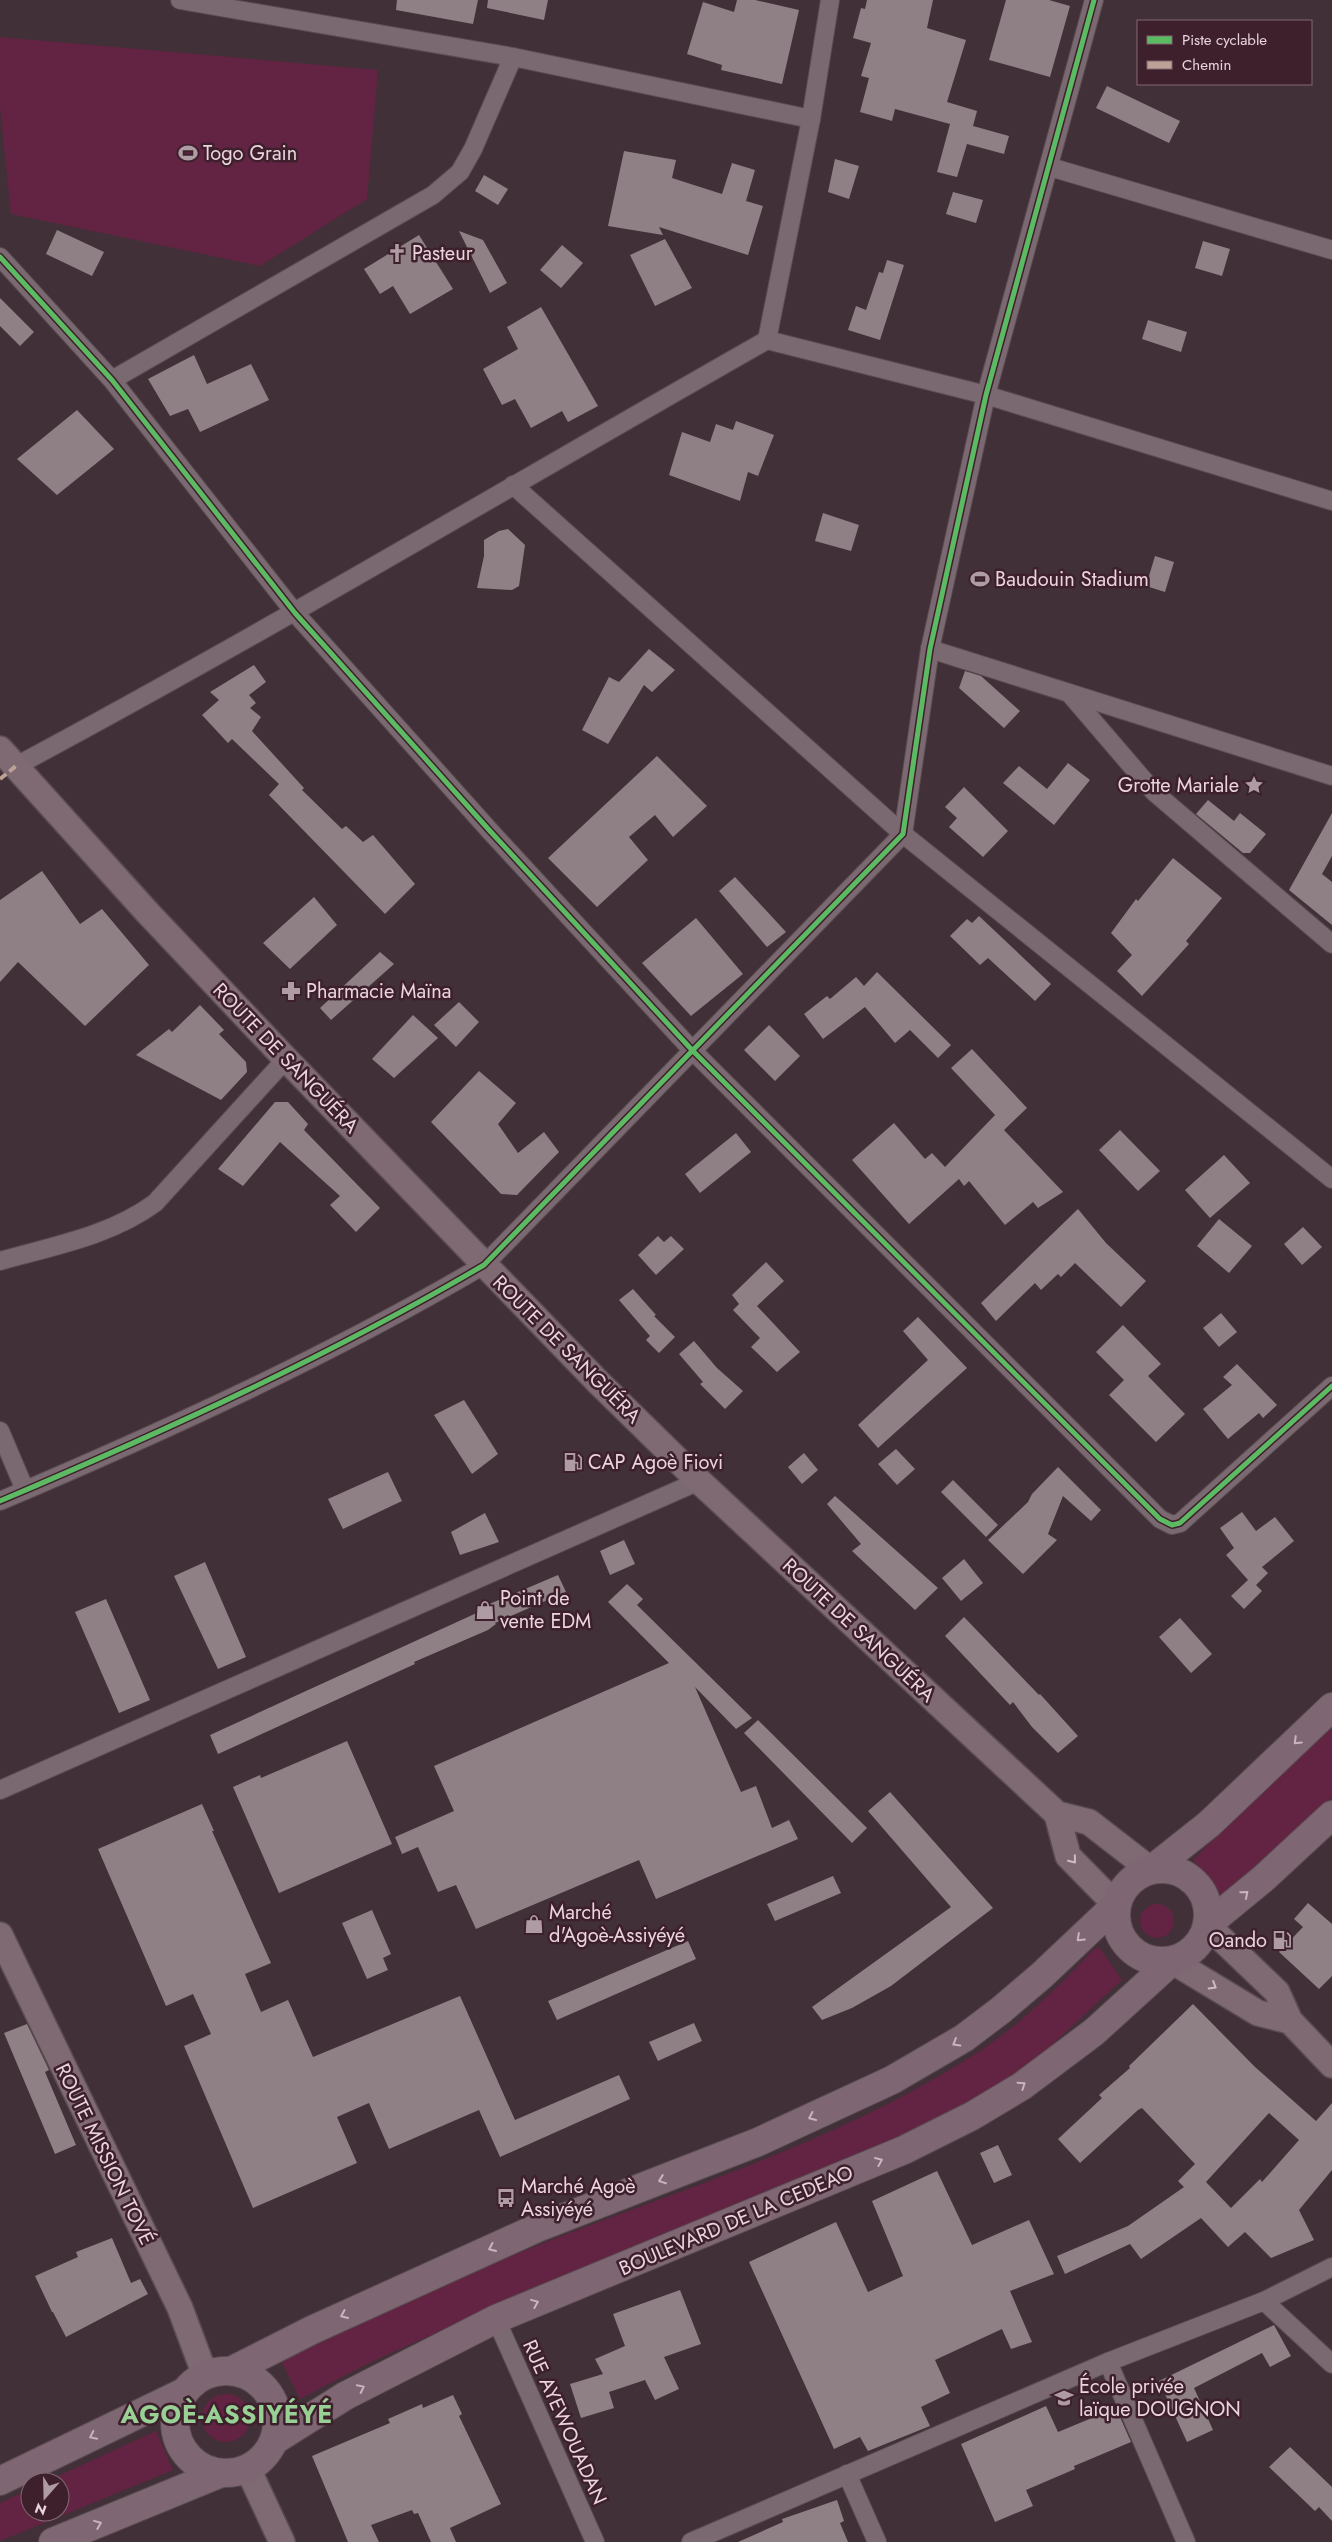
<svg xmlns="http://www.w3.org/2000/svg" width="1332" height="2542" font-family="Jost,sans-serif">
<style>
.green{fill:#622442}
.building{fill:#8f8086;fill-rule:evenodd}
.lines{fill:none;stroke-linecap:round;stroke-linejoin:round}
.street-casing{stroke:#5a4c52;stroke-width:20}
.secondary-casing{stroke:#5a4c52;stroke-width:28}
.primary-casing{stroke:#5a4c52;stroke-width:30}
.street{stroke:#7b6971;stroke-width:18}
.secondary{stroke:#7f6a73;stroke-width:25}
.primary{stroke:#7e6772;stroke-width:28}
.quiet{stroke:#bda197;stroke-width:4;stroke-dasharray:8 4;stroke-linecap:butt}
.cycleway-casing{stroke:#3d202c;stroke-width:8}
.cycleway{stroke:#5cba63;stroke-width:5}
.oneway{stroke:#cab4bd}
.oneway2{stroke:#cfbac2}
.labels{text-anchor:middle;stroke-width:5;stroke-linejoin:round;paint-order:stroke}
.poi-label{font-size:20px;fill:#ead5dd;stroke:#3d202c;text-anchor:start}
.street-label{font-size:20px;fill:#ead5dd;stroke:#3d202c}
.district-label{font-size:25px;font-weight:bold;letter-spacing:1px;fill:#98d095;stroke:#3d202c}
</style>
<rect width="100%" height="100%" fill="#413037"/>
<!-- green -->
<g class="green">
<path d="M0,37l378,33 -11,129 -107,67 -249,-52 -11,-107z"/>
<path d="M1332,1727v70l-107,102 -32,-39 20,-21z"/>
<circle cx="1157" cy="1921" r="17"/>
<path d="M1099,1947l23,33 -80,74 -60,42 -72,39 -258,109 -95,34 -188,85 -69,36 -20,-40c87,-39 173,-81 261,-115 146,-57 298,-103 431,-188 45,-28 85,-68 121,-106z"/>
<circle cx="226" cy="2418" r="24"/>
<path d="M156,2431l17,39 -173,71v-38l30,-14v23h30v-30h-15z"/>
</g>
<!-- building -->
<g class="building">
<path d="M397,0h81l-5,24 -77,-14z"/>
<path d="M488,0h60l-4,20 -57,-12z"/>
<path d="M737,0h18l44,10 -17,74 -61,-14 1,-5 -35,-11 16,-52 31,10z"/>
<path d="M867,0h66l-6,28 39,12 -19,62 30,9 -4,15 36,10 -5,18 -37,-10 -10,33 -20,-5 13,-48 -55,-15 -3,12 -32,-9 9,-34 -8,-2 10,-33 -18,-5 8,-30 4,1z"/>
<path d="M1006,0h43l21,6 -20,71 -61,-17z"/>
<path d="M1107,86l73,35 -11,22 -73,-35z"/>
<path d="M624,151l52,9 -4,18 50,16 10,-31 23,7 -9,31 17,5 -15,49 -89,-28 4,8 -55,-9z"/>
<path d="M835,159l24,7 -10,33 -21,-7z"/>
<path d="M484,175l24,14 -10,16 -23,-14z"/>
<path d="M953,192l30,8 -7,23 -30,-9z"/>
<path d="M57,230l47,22 -12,24 -46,-22z"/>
<path d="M459,231l24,9 24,43 -17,10z"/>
<path d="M419,235l34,54 -43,25 -17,-28 -13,8 -16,-25z"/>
<path d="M665,239l27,49 -37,18 -25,-51z"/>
<path d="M1203,241l27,8 -8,27 -27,-8z"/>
<path d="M562,245l21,18 -22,25 -21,-18z"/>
<path d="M887,260l17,5 -24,75 -32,-10 8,-24 10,4 13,-38 4,1z"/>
<path d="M0,298l34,34 -14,14 -20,-20z"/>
<path d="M541,307l57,99 -30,16 -6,-11 -31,17 -16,-29 -13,6 -19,-36 35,-20 -11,-22z"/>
<path d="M1148,320l39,12 -6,20 -39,-13z"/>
<path d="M194,355l13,29 44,-20 18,36 -69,32 -12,-23 -18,7 -22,-37z"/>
<path d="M77,410l37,39 -57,46 -40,-36z"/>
<path d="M736,421l38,14 -16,41 -10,-4 -8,29 -71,-26 13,-43 28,10 6,-18 17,6z"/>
<path d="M823,513l36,12 -8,26 -36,-10z"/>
<path d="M508,529l17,16 -6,41 -7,4 -35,-2 7,-32v-16l15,-9z"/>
<path d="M1155,556l19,6 -9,30 -19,-6z"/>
<path d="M649,649l26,21 -23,22 -8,-7 -36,59 -26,-14 27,-53 10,5z"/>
<path d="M254,665l12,17 -17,13 7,8 -6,5 11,9 -9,14 52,57 -2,2 40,39 4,-3 17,16 10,-7 42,49 -30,30 -116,-119 10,-11 -47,-45 -4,4 -26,-28 17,-15 -9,-8z"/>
<path d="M965,671l16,5 39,35 -16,17 -45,-40z"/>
<path d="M657,756l50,50 -34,31 -18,-22 -26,22 19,23 -51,47 -49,-49z"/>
<path d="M1068,763l22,17 -36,45 -51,-42 16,-17 28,23z"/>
<path d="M964,787l44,44 -25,26 -34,-30 8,-9 -12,-11z"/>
<path d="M1208,800l26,21 6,-8 26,21 -16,19h-7l-47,-39z"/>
<path d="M1332,813v43l-10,18 10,8v43l-43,-35z"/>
<path d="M1173,858l49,40 -36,43 3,3 -47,52 -25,-25 15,-16 -21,-22 25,-34 2,2z"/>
<path d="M42,871l38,53 22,-15 47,56 -64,61 -67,-64 -18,20v-82z"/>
<path d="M735,877l51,55 -19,15 -48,-56z"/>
<path d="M314,897l23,28 -47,44 -27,-26z"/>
<path d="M979,916l72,68 -16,17 -47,-43 -8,7 -30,-29 17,-17 5,4z"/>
<path d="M696,918l47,56 -52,42 -49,-53z"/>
<path d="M380,952l14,12 -63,56 -11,-12z"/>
<path d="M877,972l74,73 -13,13 -28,-28 -15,13 -30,-36 -42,32 -19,-25 23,-18 3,3 26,-22 8,9z"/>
<path d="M459,1002l20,20 -23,25 -22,-22z"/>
<path d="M200,1005l24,25 -5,4 27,28 1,10 -26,28 -85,-45 33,-26 3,3z"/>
<path d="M413,1015l25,23 -44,40 -22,-19z"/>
<path d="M769,1025l31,31 -25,25 -31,-31z"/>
<path d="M972,1049l55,59 -23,22 59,62 -25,16 -5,-6 -28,23 -36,-44 -5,5 -5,-7 -50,45 -57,-64 42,-37 31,36 7,-6 13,14 50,-52 -44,-47z"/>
<path d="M479,1071l37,32 -18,21 20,29 26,-21 15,20 -42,43 -16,-1 -70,-72z"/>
<path d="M275,1102h13l20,22 -4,6 76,78 -24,24 -26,-27 10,-9 -60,-54 -37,44 -25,-17z"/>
<path d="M1120,1130l40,41 -22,20 -39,-41z"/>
<path d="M736,1133l15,19 -51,41 -15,-19z"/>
<path d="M1224,1155l26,28 -40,35 -25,-28z"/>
<path d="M1078,1209l28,34 40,38 -25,26 -46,-44 -14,14 -3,-3 -17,16 -6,-7 -39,38 -15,-18z"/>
<path d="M1219,1219l33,27 -23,27 -32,-27z"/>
<path d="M1303,1227l19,20 -20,18 -18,-21z"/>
<path d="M658,1236l6,6 7,-6 13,13 -28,26 -18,-20z"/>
<path d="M766,1262l18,19 -27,25 43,46 -23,20 -26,-25 9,-9 -27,-28 6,-6 -7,-9z"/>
<path d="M633,1289l23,26 -2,1 21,21 -16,16 -13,-13 4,-4 -31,-36z"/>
<path d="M1221,1313l16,19 -18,15 -16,-19z"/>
<path d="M918,1317l49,51 -89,80 -20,-23 70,-65 -25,-29z"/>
<path d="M1123,1325l38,39 -13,12 37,38 -29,28 -47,-47 15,-15 -28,-28z"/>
<path d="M694,1341l23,27 26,23 -18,18 -25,-25 3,-2 -24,-28z"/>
<path d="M1237,1364l40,41 -14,13 -4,-5 -31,26 -25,-30 29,-24 -9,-8z"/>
<path d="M464,1400l34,54 -26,20 -38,-59z"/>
<path d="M896,1449l19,20 -18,16 -19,-21z"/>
<path d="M804,1453l14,17 -16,14 -14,-17z"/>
<path d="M1058,1467l43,43 -10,11 -28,-25 -15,38 9,6 -34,34 -35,-34 40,-38 4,-8z"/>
<path d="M388,1472l14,29 -59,28 -15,-30z"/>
<path d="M953,1480l45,45 -12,12 -45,-45z"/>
<path d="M835,1496l103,92 -23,22 -63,-59 9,-7 -34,-40z"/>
<path d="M1242,1512l14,19 19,-14 19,24 -32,26 6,6 -12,12 6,6 -18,18 -13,-13 17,-16 -22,-25 8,-7 -14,-20z"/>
<path d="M485,1513l14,29 -39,13 -9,-23z"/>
<path d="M624,1540l11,24 -25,11 -10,-24z"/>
<path d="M964,1559l19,24 -22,18 -19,-23z"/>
<path d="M205,1562l41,95 -28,12 -44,-93z"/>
<path d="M558,1575l8,17 -71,31 1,1 -8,6 -74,32 1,2 -197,90 -8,-19 271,-124 -1,-3z"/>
<path d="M627,1584l16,15 -6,6 115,113 -16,11 -41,-42 46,105 15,-6 16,42 17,-8 9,19 -142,60 -17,-39 -163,69 -20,-44 -18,7 -20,-45 -16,7 -7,-17 59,-26 -20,-45 235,-103 -61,-61z"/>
<path d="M106,1599l44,101 -31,13 -44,-101z"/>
<path d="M964,1617l75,78 1,-1 38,42 -20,17 -26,-26 -19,-25 -3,3 -65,-69z"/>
<path d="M1180,1618l32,36 -21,19 -32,-36z"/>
<path d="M758,1720l109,108 -15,15 -108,-110z"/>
<path d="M347,1741l45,103 -113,49 -46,-106 27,-12 1,3z"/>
<path d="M890,1792l103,116 -102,78 -39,22 -30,12 -10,-13 139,-100 -83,-96z"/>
<path d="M202,1804l12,27h-2l59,132 -26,11 16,38 27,-12 25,57 147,-61 55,124 104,-45 11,24 -130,58 -21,-47 -90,39 -20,-46 -32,14 20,46 -104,45 -69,-162 27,-12 -18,-40 -27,12 -68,-157z"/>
<path d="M833,1876l8,17 -66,28 -8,-17z"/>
<path d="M1308,1903l24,21v52l-13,13 -40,-37 24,-25 -9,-8z"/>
<path d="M372,1910l19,44 -8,4 5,12 -21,9 -25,-56z"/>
<path d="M688,1941l8,18 -139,61 -9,-19z"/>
<path d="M1193,2004l62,63 61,54 16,-18v67l-33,40 15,30 -43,18 -26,-26 -17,15 -27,-29 -60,41 -11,-15 -65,30 -8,-18 71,-30 56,-39 -6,-6 17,-17 -53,-56 -4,2 -58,53 -22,-24 44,-41 -3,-3 31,-27 -1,-2zM1269,2113l30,27 -37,42 -2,-3 -29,29 -25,-26z"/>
<path d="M694,2023l8,18 -44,20 -9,-19z"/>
<path d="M27,2024l22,46 -4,2 31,73 -21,9 -51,-121z"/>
<path d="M998,2145l14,30 -18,8 -14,-30z"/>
<path d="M937,2171l35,74 57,-25 25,54 -44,17 22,51 -21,7 -9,-20 -67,31 15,33 -29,14 9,19 -62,25 -8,-14 -26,12 -85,-187 87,-40 32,70 35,-16 -31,-75z"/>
<path d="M112,2238l19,45 9,-4 8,15 -82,43 -13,-25h-1l-17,-36 43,-19 -2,-5z"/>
<path d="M680,2290l21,54 -37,13 15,32 -24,11 -10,-20 -36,12 5,16 -33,10 -11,-34 33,-10 -8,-15 30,-13 -12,-32z"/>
<path d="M1274,2325l17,31 -21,11 -8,-14 -68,35 19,42 -26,12 -28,-61z"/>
<path d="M453,2395l9,19 -3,2 42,88 -51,24 6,14h-25l-13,-29 -4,1 -2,-4 -41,15 8,17h-31l-36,-86 78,-33 -2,-4 34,-15 1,4z"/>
<path d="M1046,2406l12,26 58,-24 15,34 -57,24 1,3 -49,21 7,16 -38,16 -34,-78z"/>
<path d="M1290,2447l42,40v34l-13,-14 -4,4 -46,-44z"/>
<path d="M837,2500l7,21 -4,2 8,19h-110l45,-20 -1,-3z"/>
</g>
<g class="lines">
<!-- street casing -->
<g class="street-casing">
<g id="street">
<path d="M180,0l333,57 298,62"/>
<path d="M1050,167l282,83"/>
<path d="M0,257l112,123 183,233 195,218 202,219 468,469 12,6 8,-2 152,-137"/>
<path d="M767,340l44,-221 19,-119"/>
<path d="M112,380l321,-185 27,-23 13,-23 40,-92"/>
<path d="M513,485l390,349 429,345"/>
<path d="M930,649l402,127"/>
<path d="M1069,693l85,99 178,152"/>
<path d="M16,766c254,-136 501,-284 751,-426l219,55 346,106"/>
<path d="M0,1261c53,-15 110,-25 155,-58l131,-144"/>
<path d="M0,1431l25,59"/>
<path d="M0,1501c165,-70 329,-145 484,-236l419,-431 27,-185 56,-254 108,-395"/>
<path d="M0,1790l699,-309"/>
<path d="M1264,2301l68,63"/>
<path d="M496,2319l99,223"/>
<path d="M1108,2362l78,180"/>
<path d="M847,2474l30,68"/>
<path d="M691,2542l417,-180 156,-61 68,-34"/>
</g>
</g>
<!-- secondary casing -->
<g class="secondary-casing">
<g id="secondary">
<path d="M0,749l147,163 139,147 312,323 101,99 358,333 32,8 62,48"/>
<path d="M1057,1814l11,42 48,49"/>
<path d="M1207,1925l70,67 13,29 42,44"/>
<path d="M0,1935l180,373 25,67"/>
<path d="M1172,1961l86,52 32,8"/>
<path d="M248,2469l34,73"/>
</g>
</g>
<!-- primary casing -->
<g class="primary-casing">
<g id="primary">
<circle cx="1162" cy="1915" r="46"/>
<path d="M1151,1870l58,-46 123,-117"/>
<path d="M1207,1925l57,-47 68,-63"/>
<circle cx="226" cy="2422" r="51"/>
<path d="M231,2371l81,-41 225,-102 221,-86 134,-62 72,-42 37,-28 41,-35 74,-70"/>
<path d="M275,2440l70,-44 151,-77 408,-169 68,-34 50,-30 72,-54 78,-71"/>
<path d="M0,2481l184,-89"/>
<path d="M53,2542l168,-69"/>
</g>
</g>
<!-- street -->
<use href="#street" class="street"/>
<!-- secondary -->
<use href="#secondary" class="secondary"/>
<!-- primary -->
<use href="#primary" class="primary"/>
<!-- quiet -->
<path class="quiet" d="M0,779l16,-13"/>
<!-- cycleway casing -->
<g class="cycleway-casing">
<g id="cycleway">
<path d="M0,257l112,123 183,233 195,218 202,219 468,469 12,6 8,-2 152,-137"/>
<path d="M0,1501c165,-70 329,-145 484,-236l419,-431 27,-185 56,-254 108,-395"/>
</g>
</g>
<!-- cycleway -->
<use href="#cycleway" class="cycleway"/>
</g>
<!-- one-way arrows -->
<defs><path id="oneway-chevron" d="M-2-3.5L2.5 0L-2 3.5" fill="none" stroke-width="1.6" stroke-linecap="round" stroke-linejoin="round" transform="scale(1.25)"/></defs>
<g class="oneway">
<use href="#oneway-chevron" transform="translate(1297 1741) rotate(136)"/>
<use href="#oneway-chevron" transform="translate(1245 1894) rotate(-40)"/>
<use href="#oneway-chevron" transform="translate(1080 1938) rotate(137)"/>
<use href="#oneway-chevron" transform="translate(956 2043) rotate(150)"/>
<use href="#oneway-chevron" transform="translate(1022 2085) rotate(-34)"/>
<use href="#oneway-chevron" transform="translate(812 2117) rotate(155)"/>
<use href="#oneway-chevron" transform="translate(879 2161) rotate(-23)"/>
<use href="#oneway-chevron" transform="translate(662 2180) rotate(159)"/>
<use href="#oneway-chevron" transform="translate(492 2248) rotate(156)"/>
<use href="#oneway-chevron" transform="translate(535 2303) rotate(-22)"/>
<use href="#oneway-chevron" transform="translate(344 2315) rotate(156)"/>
<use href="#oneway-chevron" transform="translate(361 2388) rotate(-26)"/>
<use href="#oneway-chevron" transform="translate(93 2436) rotate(154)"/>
<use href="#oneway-chevron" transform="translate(98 2524) rotate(-22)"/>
</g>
<g class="oneway2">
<use href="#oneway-chevron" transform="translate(1073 1860) rotate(51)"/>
<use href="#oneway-chevron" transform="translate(1213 1986) rotate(31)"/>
</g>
<!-- icons -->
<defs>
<g id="stadium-bare" transform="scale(1.5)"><path d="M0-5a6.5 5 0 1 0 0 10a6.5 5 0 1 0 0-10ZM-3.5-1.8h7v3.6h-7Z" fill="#af9ba3" stroke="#3d202c" stroke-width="2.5" paint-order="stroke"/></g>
<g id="church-bare" transform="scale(1.5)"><path d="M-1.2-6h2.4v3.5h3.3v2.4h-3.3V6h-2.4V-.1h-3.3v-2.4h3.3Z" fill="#af9ba3" stroke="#3d202c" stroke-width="2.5" paint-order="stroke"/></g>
<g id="sight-bare" transform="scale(1.5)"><path d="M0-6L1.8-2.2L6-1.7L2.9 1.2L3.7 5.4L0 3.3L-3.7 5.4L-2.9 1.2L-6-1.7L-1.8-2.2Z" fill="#af9ba3" stroke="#3d202c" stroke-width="2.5" paint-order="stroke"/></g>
<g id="pharmacy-bare" transform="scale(1.5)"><path d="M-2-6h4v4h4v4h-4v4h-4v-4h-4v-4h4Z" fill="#af9ba3" stroke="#3d202c" stroke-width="2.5" paint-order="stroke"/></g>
<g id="fuel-bare" transform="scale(1.5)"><path d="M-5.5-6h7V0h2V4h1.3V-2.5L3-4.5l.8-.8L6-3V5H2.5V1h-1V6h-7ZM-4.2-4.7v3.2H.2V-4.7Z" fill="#af9ba3" stroke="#3d202c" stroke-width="2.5" paint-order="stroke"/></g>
<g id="shop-bare" transform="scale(1.5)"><path d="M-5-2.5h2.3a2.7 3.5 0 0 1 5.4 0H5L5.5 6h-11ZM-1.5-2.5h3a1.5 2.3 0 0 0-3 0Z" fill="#af9ba3" stroke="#3d202c" stroke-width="2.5" paint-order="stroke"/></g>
<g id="bus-bare" transform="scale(1.5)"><path d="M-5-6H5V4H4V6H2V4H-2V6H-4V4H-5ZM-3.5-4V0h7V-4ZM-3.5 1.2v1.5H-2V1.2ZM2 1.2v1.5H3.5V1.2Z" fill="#af9ba3" stroke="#3d202c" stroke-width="2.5" paint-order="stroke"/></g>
<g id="school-bare" transform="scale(1.5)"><path d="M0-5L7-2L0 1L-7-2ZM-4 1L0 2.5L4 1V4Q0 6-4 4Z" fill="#af9ba3" stroke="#3d202c" stroke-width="2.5" paint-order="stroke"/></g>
</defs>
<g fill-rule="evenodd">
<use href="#stadium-bare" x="188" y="153"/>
<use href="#church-bare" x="397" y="253"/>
<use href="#stadium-bare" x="980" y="579"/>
<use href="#sight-bare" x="1254" y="785"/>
<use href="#pharmacy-bare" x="291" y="991"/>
<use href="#fuel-bare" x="573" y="1462"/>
<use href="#shop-bare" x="485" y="1610"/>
<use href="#shop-bare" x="534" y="1924"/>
<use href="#fuel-bare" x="1282" y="1940"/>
<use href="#bus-bare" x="506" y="2198"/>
<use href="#school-bare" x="1064" y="2398"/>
</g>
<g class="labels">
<!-- poi labels -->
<g class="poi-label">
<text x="203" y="160">Togo Grain</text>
<text x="412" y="260">Pasteur</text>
<text x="995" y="586">Baudouin Stadium</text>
<text x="1239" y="792" text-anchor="end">Grotte Mariale</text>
<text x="306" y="998">Pharmacie Maïna</text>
<text x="588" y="1469">CAP Agoè Fiovi</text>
<text x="500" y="1605">Point de<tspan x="500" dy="23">vente EDM</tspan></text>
<text x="549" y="1919">Marché<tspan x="549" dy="23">d'Agoè-Assiyéyé</tspan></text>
<text x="1267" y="1947" text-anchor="end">Oando</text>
<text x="521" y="2193">Marché Agoè<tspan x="521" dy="23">Assiyéyé</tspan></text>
<text x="1079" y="2393">École privée<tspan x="1079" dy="23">laïque DOUGNON</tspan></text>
</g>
<!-- street labels -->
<g class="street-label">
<text transform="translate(286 1058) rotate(46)" y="7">ROUTE DE SANGUÉRA</text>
<text transform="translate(567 1349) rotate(45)" y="7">ROUTE DE SANGUÉRA</text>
<text transform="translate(859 1630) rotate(43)" y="7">ROUTE DE SANGUÉRA</text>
<text transform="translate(105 2154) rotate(64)" y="7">ROUTE MISSION TOVÉ</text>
<text transform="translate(736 2220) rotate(-23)" y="7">BOULEVARD DE LA CEDEAO</text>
<text transform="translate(565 2422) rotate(66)" y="7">RUE AYEWOUADAN</text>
</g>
<!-- district labels -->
<g class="district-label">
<text x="227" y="2423">AGOÈ-ASSIYÉYÉ</text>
</g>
</g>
<!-- legend -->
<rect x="1137" y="20" width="175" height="65" fill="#3d202c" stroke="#826873"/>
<rect x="1147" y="36" width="25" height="8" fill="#5cba63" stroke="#826873"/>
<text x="1182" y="45" font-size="15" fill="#ead5dd">Piste cyclable</text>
<rect x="1147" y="61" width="25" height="8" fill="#bda197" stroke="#826873"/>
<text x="1182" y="70" font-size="15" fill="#ead5dd">Chemin</text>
<!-- north arrow -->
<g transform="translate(45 2497) rotate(200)"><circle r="24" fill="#3d202c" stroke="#826873"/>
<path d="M0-4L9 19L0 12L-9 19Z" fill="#af9ba3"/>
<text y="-8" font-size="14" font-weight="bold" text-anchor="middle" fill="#ead5dd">N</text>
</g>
</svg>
